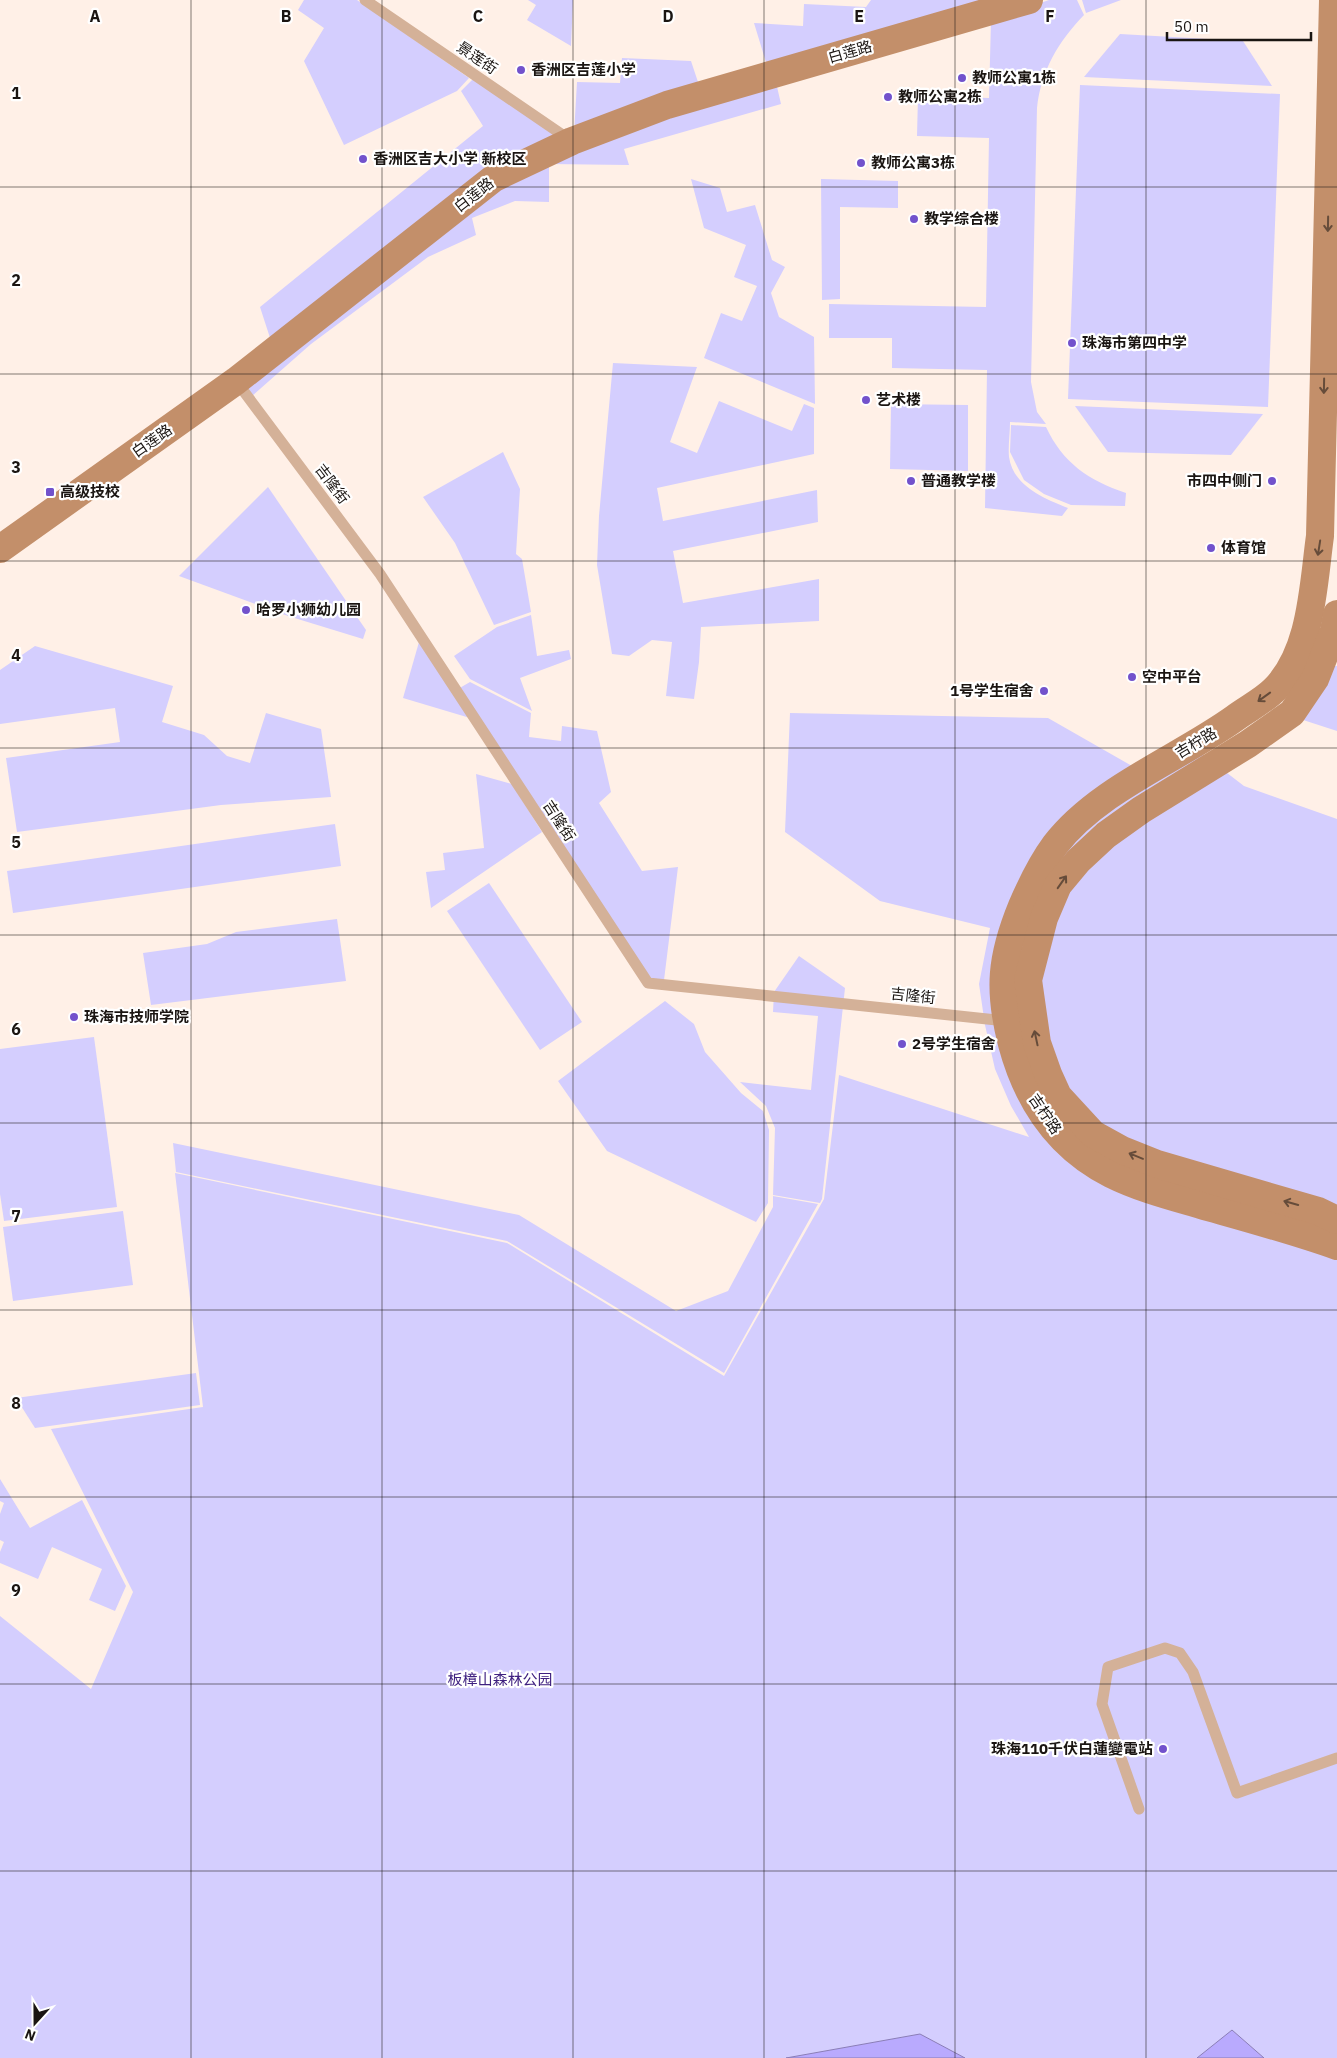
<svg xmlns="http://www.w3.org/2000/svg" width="1337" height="2058" font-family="'IBM Plex Sans','Noto Sans SC',sans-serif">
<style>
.green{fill:#d4cefe}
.water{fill:#b9aafe;stroke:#897db7}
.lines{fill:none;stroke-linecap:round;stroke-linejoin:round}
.service{stroke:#d4b198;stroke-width:11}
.secondary{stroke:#c38f6a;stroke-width:28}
.oneway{stroke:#664c3a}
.grid{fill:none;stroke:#1a1512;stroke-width:1;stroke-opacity:0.55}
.poi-dot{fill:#7252cc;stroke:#fff;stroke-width:2}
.labels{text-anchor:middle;stroke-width:4.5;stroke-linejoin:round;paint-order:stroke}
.street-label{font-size:15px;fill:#1a1512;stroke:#fff}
.poi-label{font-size:15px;font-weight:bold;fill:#1a1512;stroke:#fff;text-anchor:start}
.park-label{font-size:15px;fill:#3f2180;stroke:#fff}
.grid-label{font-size:16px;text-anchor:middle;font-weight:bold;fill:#1a1512;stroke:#fff;stroke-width:4.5;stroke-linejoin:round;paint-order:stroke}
</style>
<rect width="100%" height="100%" fill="#fff0e7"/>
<!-- green -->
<g class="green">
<path d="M304,0h53l112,78 -12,13 -113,54 -40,-84 20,-33 -26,-18z"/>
<path d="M528,0h45l-2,46 -44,-26 9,-15z"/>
<path d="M871,0h137l-239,72 -15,-49 49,3 1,-22 62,3z"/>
<path d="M1049,0h28l7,15c-26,27 -43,56 -47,93l-6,274 6,30 9,12 -36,-2c0,12 -2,24 -1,35 4,29 36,42 59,51l-6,8 -77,-8 2,-138 -95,-2v-30h-63v-34l157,3 3,-169 -72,-2 1,-40 71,2 2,-78z"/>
<path d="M1082,0h39l-35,13z"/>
<path d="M1120,34l123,7 29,45 -188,-9z"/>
<path d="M622,58l69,3 9,27 -126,46 3,-52 43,1z"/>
<path d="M775,78l6,26 -157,45 5,16 -80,-1v38l-34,-1 -43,17 4,17 -48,22 -117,87 -60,53 -11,-16 257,-202z"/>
<path d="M473,79l89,60 -290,205 -12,-37 223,-181 -22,-35z"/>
<path d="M1080,85l200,9 -12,313 -200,-8z"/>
<path d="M691,179l29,9 7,24 28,-7 17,55 13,7 -14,26 8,24 35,20 1,67 -111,-46 17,-45 21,8 15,-35 -23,-9 12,-32 -42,-17z"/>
<path d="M821,179l77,2v27l-58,-1v92l-18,1z"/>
<path d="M613,363l84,4 -27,75 27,11 22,-52 73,30 12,-27 10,4v46l-157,34 6,33 154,-31 1,32 -145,29 10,52 136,-24v42l-118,6 -2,35 -5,37 -28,-3 6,-54 -20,-2 -23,16 -17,-2 -15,-89 2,-49z"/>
<path d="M891,404l77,1v66l-78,-2z"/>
<path d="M1075,406l188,8 -32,41 -123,-3z"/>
<path d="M1011,425l35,2c17,36 42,53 80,66l-1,13 -54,-1 -27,-11 -20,-14 -14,-28z"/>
<path d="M503,452l17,37 -4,65 6,5 9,53 -37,13 -39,-82 -32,-46z"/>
<path d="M268,487l98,143 -3,9 -75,-23 -109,-40z"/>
<path d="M531,615l6,41 32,-6 2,9 -51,19 12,33 -62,-32 -16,-23 43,-29z"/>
<path d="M419,642l51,76 -67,-20z"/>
<path d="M35,646l138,40 -11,36 42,13 23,21 23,7 16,-50 55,16 10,68 -110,8 -204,27 -11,-74 114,-16 -5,-34 -115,16v-54z"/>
<path d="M1326,666h11v65l-40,-13z"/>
<path d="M470,682l61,31 -2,24 32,4 1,-15 35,5 14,61 -12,11 43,68 36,-4 -14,113 -15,-1 -191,-290z"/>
<path d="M790,713l258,5 98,56 46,-28 52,40 93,33v1239h-73l-32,-28 -35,28h-232l-45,-24 -134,24h-786v-442l91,73 42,-97 -82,-163 152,-22 -28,-234 332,70 217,133 100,-177 15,-124 190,62 -18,-31 -16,-37 -10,-44 -6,-41 11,-56 -110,-27 -95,-69z"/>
<path d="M476,774l36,10 30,48 -111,76 -5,-36 19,-2 -2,-17 41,-5z"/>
<path d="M335,824l6,42 -328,47 -6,-42z"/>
<path d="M489,883l93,139 -42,28 -93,-139z"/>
<path d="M337,919l9,62 -195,24 -8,-52 64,-9 29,-12z"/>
<path d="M799,956l46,32 -23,211 -2,4 -47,-8 2,-67 -9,-22 -26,-24 71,8 7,-74 -45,-4 1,-20z"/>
<path d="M665,1001l29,23 11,28 36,41 22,18 6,19 -1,73 -12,19 -149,-71 -49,-70z"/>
<path d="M94,1037l23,170 -113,14 -4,-27v-145z"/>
<path d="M173,1143l346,72 157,96 52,-20 45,-84v-11l45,8 -94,169 -217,-132 -331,-69z"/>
<path d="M123,1211l10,74 -120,16 -10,-74z"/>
<path d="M196,1373l4,32 -165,23 -19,-30z"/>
<path d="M0,1479l30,49 52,-28 44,86 -11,25 -26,-11 13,-31 -50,-22 -14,32 -38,-16v-11l4,-10 -4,-2v-26l4,-11 -4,-2z"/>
</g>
<!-- water -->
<g class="water">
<path d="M1232,2030l32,28h-67z"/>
<path d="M920,2034l45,24h-179z"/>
</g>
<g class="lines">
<!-- service -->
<g class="service">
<path d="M365,0l205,140"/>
<path d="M236,381l144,193 268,409 358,38"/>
<path d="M1139,1809l-37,-105 6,-37 57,-19 15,5 13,19 44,121 100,-35"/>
</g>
<!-- secondary -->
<g class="secondary">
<path d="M1333,0l-13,536c-7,50 -8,116 -46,154 -11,11 -27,19 -39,28 -57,41 -137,71 -180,127 -14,19 -24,40 -33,61 -21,51 -24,84 -10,138 15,56 46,103 99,130 28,14 59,22 90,31 46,13 91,25 136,41"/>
<path d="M0,549l236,-168 258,-203 78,-37 95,-36 362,-105"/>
<path d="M1337,614l-3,17 -19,48 -23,34 -44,31 -107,66 -35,25 -28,26 -20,24 -14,33 -16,62 9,63 11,31 10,22 35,38 29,16 35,14 161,47 19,9"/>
</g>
</g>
<!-- one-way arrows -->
<defs><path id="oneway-shaft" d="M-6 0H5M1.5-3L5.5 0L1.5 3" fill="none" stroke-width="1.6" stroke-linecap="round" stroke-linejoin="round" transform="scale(1.25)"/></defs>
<g class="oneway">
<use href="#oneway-shaft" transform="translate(1328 224) rotate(91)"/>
<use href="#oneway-shaft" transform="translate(1324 386) rotate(91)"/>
<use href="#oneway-shaft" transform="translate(1319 548) rotate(99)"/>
<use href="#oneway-shaft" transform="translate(1264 697) rotate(144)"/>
<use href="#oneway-shaft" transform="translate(1062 882) rotate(-55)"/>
<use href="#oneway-shaft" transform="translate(1036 1038) rotate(-102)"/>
<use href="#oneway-shaft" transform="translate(1136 1156) rotate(-158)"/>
<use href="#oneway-shaft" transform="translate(1291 1203) rotate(-164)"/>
</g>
<!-- grid -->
<path class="grid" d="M191,0v2058M382,0v2058M573,0v2058M764,0v2058M955,0v2058M1146,0v2058M0,187h1337M0,374h1337M0,561h1337M0,748h1337M0,935h1337M0,1123h1337M0,1310h1337M0,1497h1337M0,1684h1337M0,1871h1337"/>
<!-- markers -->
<g class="poi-dot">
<circle cx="521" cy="70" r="5"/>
<circle cx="962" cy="78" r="5"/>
<circle cx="888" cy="97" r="5"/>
<circle cx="363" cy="159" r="5"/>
<circle cx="861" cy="163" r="5"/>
<circle cx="914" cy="219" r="5"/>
<circle cx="1072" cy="343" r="5"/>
<circle cx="866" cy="400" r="5"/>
<circle cx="911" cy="481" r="5"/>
<circle cx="1272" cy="481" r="5"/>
<rect x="45" y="487" width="10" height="10" rx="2.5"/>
<circle cx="1211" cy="548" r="5"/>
<circle cx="246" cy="610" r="5"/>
<circle cx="1132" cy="677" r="5"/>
<circle cx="1044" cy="691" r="5"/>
<circle cx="74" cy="1017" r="5"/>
<circle cx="902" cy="1044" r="5"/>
<circle cx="1163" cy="1749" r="5"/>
</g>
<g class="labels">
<!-- street labels -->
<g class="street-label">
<text transform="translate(850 52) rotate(-16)" y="5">白莲路</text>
<text transform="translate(477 58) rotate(34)" y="5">景莲街</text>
<text transform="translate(474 195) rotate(-38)" y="5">白莲路</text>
<text transform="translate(152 441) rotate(-35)" y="5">白莲路</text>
<text transform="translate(332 484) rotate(53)" y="5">吉隆街</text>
<text transform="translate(1196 743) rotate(-31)" y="5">吉柠路</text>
<text transform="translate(559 821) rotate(57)" y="5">吉隆街</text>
<text transform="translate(913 996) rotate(6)" y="5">吉隆街</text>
<text transform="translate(1045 1114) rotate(56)" y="5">吉柠路</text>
</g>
<!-- poi labels -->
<g class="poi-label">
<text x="531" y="75">香洲区吉莲小学</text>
<text x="972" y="83">教师公寓1栋</text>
<text x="898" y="102">教师公寓2栋</text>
<text x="373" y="164">香洲区吉大小学 新校区</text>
<text x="871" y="168">教师公寓3栋</text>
<text x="924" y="224">教学综合楼</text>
<text x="1082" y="348">珠海市第四中学</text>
<text x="876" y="405">艺术楼</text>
<text x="921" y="486">普通教学楼</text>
<text x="1262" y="486" text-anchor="end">市四中侧门</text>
<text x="60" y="497">高级技校</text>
<text x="1221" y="553">体育馆</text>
<text x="256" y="615">哈罗小狮幼儿园</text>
<text x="1142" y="682">空中平台</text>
<text x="1034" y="696" text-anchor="end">1号学生宿舍</text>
<text x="84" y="1022">珠海市技师学院</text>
<text x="912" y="1049">2号学生宿舍</text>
<text x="1153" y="1754" text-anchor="end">珠海110千伏白蓮變電站</text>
</g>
<!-- park labels -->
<g class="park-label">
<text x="500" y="1685">板樟山森林公园</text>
</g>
</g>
<g class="grid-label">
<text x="95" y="22">A</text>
<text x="286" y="22">B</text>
<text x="478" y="22">C</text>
<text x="668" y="22">D</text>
<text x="859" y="22">E</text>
<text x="1050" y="22">F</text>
<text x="16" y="99">1</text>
<text x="16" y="286">2</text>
<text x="16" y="473">3</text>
<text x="16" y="661">4</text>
<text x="16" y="848">5</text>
<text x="16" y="1035">6</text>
<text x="16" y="1222">7</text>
<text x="16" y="1409">8</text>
<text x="16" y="1596">9</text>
</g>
<!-- north arrow -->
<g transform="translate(35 2023) rotate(201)" stroke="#ffffff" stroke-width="4" paint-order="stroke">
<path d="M0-4L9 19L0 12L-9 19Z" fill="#1a1512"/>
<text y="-8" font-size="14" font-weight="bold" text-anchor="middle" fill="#1a1512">N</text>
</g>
<!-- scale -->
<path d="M1167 32v8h144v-8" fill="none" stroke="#1a1512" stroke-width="2.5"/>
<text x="1174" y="32" font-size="15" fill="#1a1512" stroke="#ffffff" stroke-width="4" paint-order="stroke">50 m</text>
</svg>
